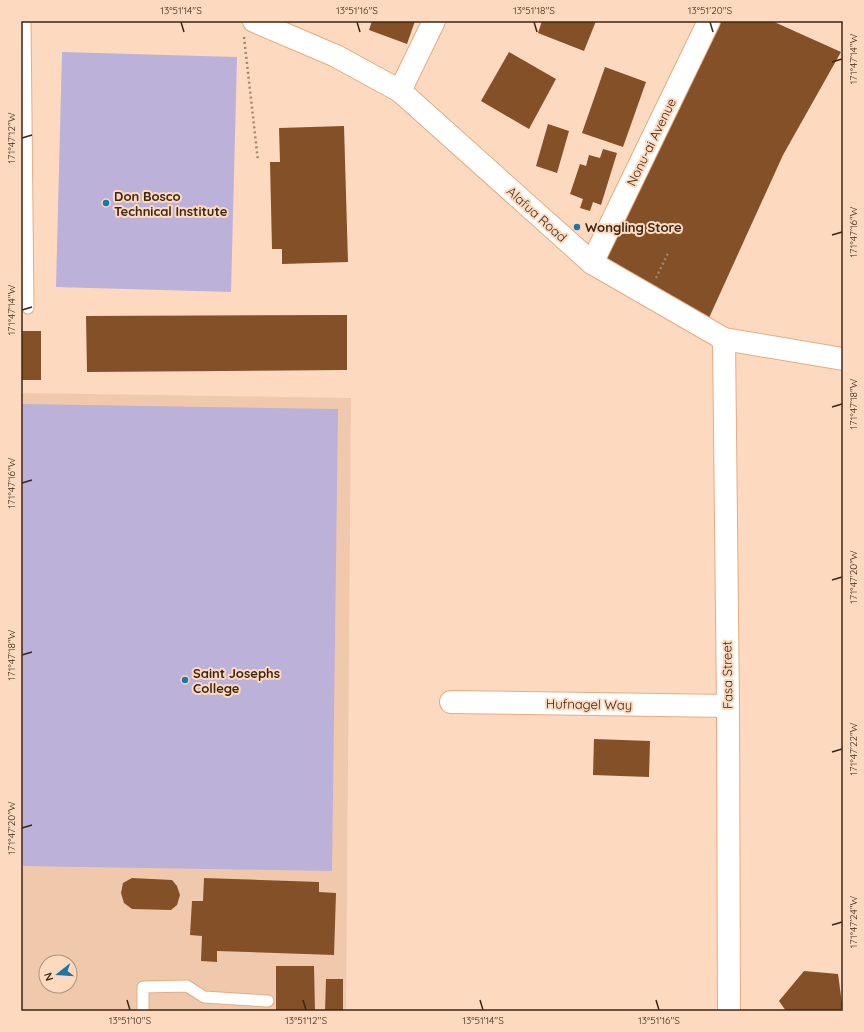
<svg xmlns="http://www.w3.org/2000/svg" width="864" height="1032" font-family="Quicksand,sans-serif">
<style>
.built{fill:#f0c9ad;fill-rule:evenodd}
.green{fill:#bcb1d9}
.building{fill:#835027}
.lines{fill:none;stroke-linecap:round;stroke-linejoin:round}
.lane-casing{stroke:#e5ac81;stroke-width:13}
.street-casing{stroke:#e5ac81;stroke-width:24}
.secondary-casing{stroke:#e5ac81;stroke-width:24}
.path{stroke:#a3866f;stroke-width:2.5;stroke-dasharray:2 3;stroke-linecap:butt}
.lane{stroke:#fff;stroke-width:11}
.street{stroke:#fff;stroke-width:22}
.secondary{stroke:#fff;stroke-width:22}
.ticks{fill:none;stroke:#3c2614;stroke-width:1.5}
.poi-dot{fill:#1d76a5;stroke:#fdd9bf;stroke-width:1.5}
.labels{text-anchor:middle;stroke-width:4;stroke-linejoin:round;paint-order:stroke}
.street-label{font-size:13px;fill:#3c2614;stroke:#fdd9bf}
.poi-label{font-size:13px;font-weight:bold;fill:#3c2614;stroke:#fdd9bf;text-anchor:start}
.neatline{fill:none;stroke:#3c2614;stroke-width:1.5}
.ticks-label{font-size:10px;text-anchor:middle;fill:#3c2614}
</style>
<rect width="100%" height="100%" fill="#fdd9bf"/>
<!-- built -->
<path class="built" d="M21,393l330,5 -5,613h-325zM46,962h24v24h-24z"/>
<!-- green -->
<g class="green">
<path d="M62,52l175,5 -6,235 -175,-5z"/>
<path d="M21,404l317,5 -6,462 -311,-5z"/>
</g>
<!-- building -->
<g class="building">
<path d="M372,21h43l-8,23 -38,-14z"/>
<path d="M542,21h54l-12,30 -46,-18z"/>
<path d="M719,21h53l69,31 -58,103 -75,165 -101,-62z"/>
<path d="M509,52l47,27 -27,50 -48,-28z"/>
<path d="M605,67l41,15 -23,65 -41,-14z"/>
<path d="M548,124l21,7 -12,42 -21,-7z"/>
<path d="M344,126l4,136 -66,2v-15h-10l-2,-87h10l-1,-34z"/>
<path d="M603,149l14,4 -16,52 -8,-3 -3,9 -10,-3 3,-9 -13,-5 10,-30 6,2 3,-11 11,3z"/>
<path d="M347,315v55l-260,2 -1,-56z"/>
<rect x="21" y="331" width="20" height="49"/>
<path d="M594,739l56,2 -1,36 -56,-2z"/>
<path d="M132,878l40,2 5,6 3,9 -3,10 -6,5 -39,-1 -8,-6 -3,-10 2,-10z"/>
<path d="M204,878l115,4v10l17,1 -2,62 -117,-4v11l-16,-1 1,-25 -12,-1 2,-34h11z"/>
<path d="M276,966h38l1,45h-39z"/>
<path d="M804,971l34,3 5,37h-57l-7,-10z"/>
<path d="M326,979h17v32h-18z"/>
</g>
<g class="lines">
<!-- lane casing -->
<g class="lane-casing">
<g id="lane">
<path d="M25,21l3,287"/>
<path d="M143,1011v-24l44,-1 17,11 64,4"/>
</g>
</g>
<!-- street casing -->
<g class="street-casing">
<g id="street">
<path d="M400,91l34,-70"/>
<path d="M592,263l117,-242"/>
<path d="M724,339l4,367 1,305"/>
<path d="M451,702l277,4"/>
</g>
</g>
<!-- secondary casing -->
<g class="secondary-casing">
<path id="secondary" d="M254,21l82,35 64,35 192,172 132,76 119,20"/>
</g>
<!-- path -->
<g class="path">
<path d="M244,37l14,124"/>
<path d="M656,278l13,-27"/>
</g>
<!-- lane -->
<use href="#lane" class="lane"/>
<!-- street -->
<use href="#street" class="street"/>
<!-- secondary -->
<use href="#secondary" class="secondary"/>
</g>
<!-- ticks -->
<path class="ticks" d="M181,22l3,10M357,22l3,10M534,22l3,10M710,22l3,10M832,62l10,-3M22,138l10,-3M832,235l10,-3M22,310l10,-3M832,407l10,-3M22,483l10,-3M832,580l10,-3M22,655l10,-3M832,752l10,-3M22,828l10,-3M832,925l10,-3M127,1000l3,10M303,1000l3,10M480,1000l3,10M656,1000l3,10"/>
<!-- markers -->
<g class="poi-dot">
<circle cx="106" cy="203" r="4"/>
<circle cx="577" cy="227" r="4"/>
<circle cx="185" cy="680" r="4"/>
</g>
<g class="labels">
<!-- street labels -->
<g class="street-label">
<text transform="translate(651 142) rotate(-64)" y="5">Nonu-ai Avenue</text>
<text transform="translate(537 214) rotate(42)" y="5">Alafua Road</text>
<text transform="translate(727 675) rotate(-91)" y="5">Fasa Street</text>
<text transform="translate(589 704) rotate(1)" y="5">Hufnagel Way</text>
</g>
<!-- poi labels -->
<g class="poi-label">
<text x="114" y="201">Don Bosco<tspan x="114" dy="15">Technical Institute</tspan></text>
<text x="585" y="232">Wongling Store</text>
<text x="193" y="678">Saint Josephs<tspan x="193" dy="15">College</tspan></text>
</g>
</g>
<!-- border -->
<rect width="864" height="1032" fill="none" stroke="#fdd9bf" stroke-width="44"/>
<!-- north arrow -->
<g transform="translate(58 974) rotate(253)"><circle r="19" fill="#fdd9bf" stroke="#b0917b"/>
<path d="M0-3L7 15L0 10L-7 15Z" fill="#1d76a5"/>
<text y="-6" font-size="11" font-weight="bold" text-anchor="middle" fill="#3c2614">N</text>
</g>
<rect x="22" y="22" width="820" height="988" class="neatline"/>
<g class="ticks-label">
<text x="181" y="14">13°51'14"S</text>
<text x="357" y="14">13°51'16"S</text>
<text x="534" y="14">13°51'18"S</text>
<text x="710" y="14">13°51'20"S</text>
<text transform="translate(853 59) rotate(-90)" y="4">171°47'14"W</text>
<text transform="translate(11 138) rotate(-90)" y="4">171°47'12"W</text>
<text transform="translate(853 232) rotate(-90)" y="4">171°47'16"W</text>
<text transform="translate(11 310) rotate(-90)" y="4">171°47'14"W</text>
<text transform="translate(853 404) rotate(-90)" y="4">171°47'18"W</text>
<text transform="translate(11 483) rotate(-90)" y="4">171°47'16"W</text>
<text transform="translate(853 577) rotate(-90)" y="4">171°47'20"W</text>
<text transform="translate(11 655) rotate(-90)" y="4">171°47'18"W</text>
<text transform="translate(853 749) rotate(-90)" y="4">171°47'22"W</text>
<text transform="translate(11 828) rotate(-90)" y="4">171°47'20"W</text>
<text transform="translate(853 922) rotate(-90)" y="4">171°47'24"W</text>
<text x="130" y="1024">13°51'10"S</text>
<text x="306" y="1024">13°51'12"S</text>
<text x="483" y="1024">13°51'14"S</text>
<text x="659" y="1024">13°51'16"S</text>
</g>
</svg>
